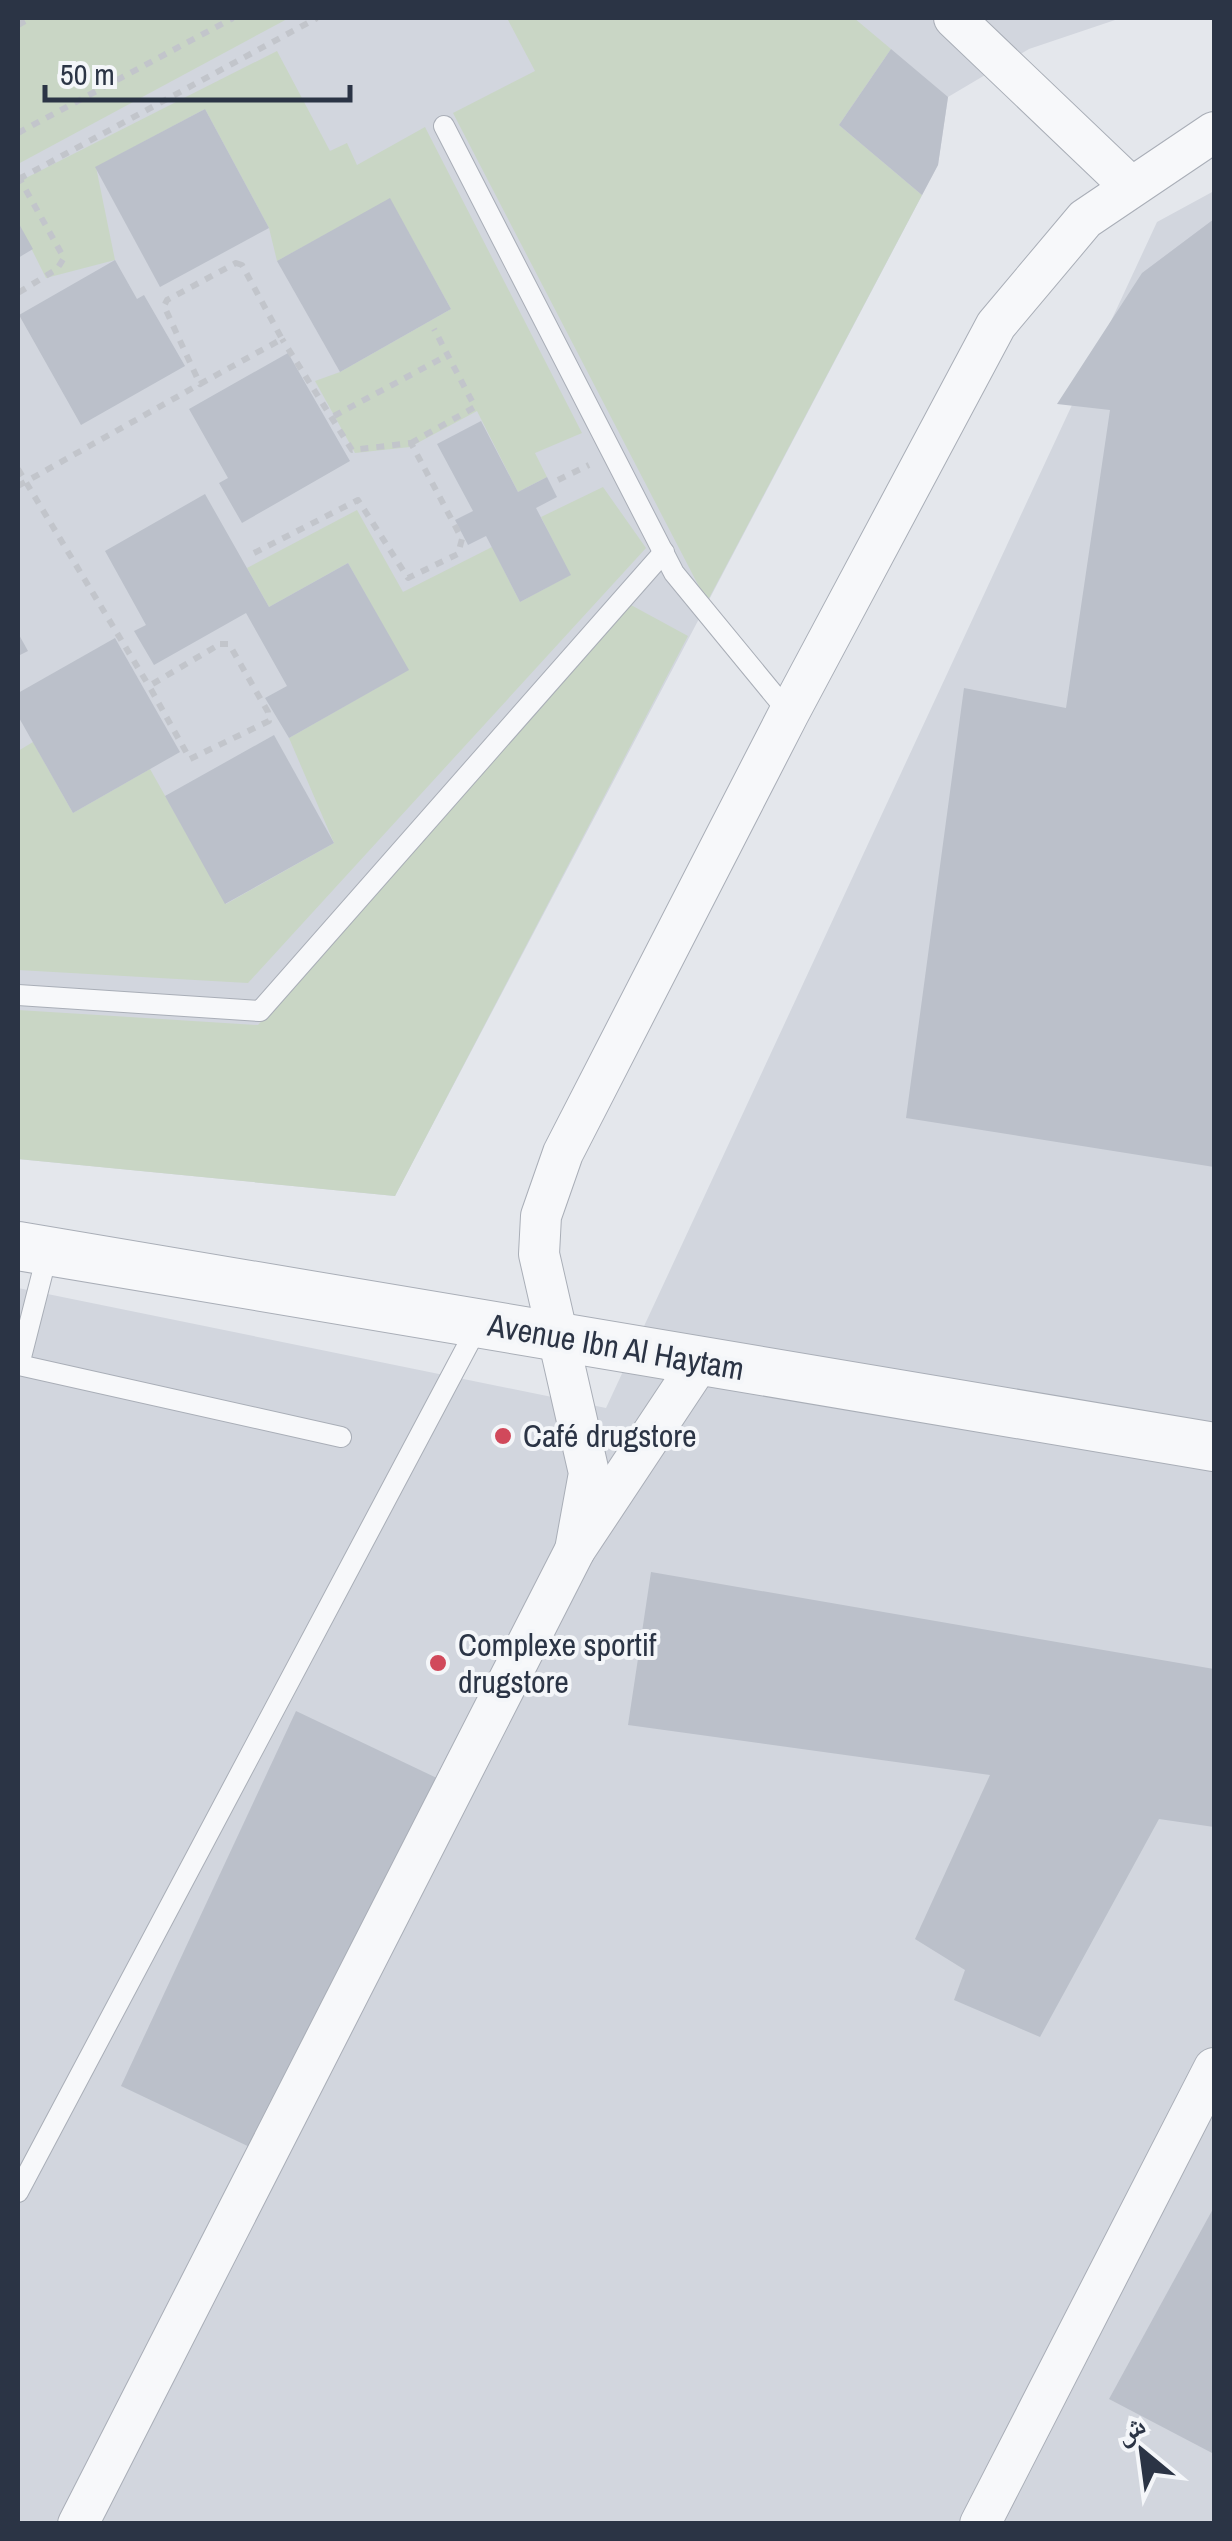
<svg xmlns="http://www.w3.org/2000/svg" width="1232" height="2541" font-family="'Archivo Narrow','Noto Naskh Arabic',sans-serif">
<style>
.built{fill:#d2d6de}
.green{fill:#c9d6c5}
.building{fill:#bbc0ca}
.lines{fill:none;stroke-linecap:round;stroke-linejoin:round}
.service-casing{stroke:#a9aeb7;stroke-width:22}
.minor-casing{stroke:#a9aeb7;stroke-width:42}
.tertiary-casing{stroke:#a9aeb7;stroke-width:50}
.path{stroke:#c2c5cb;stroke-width:6;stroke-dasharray:8 8;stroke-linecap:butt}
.service{stroke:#f7f8fa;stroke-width:20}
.minor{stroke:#f7f8fa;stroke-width:40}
.tertiary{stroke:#f7f8fa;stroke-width:48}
.poi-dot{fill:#d1495b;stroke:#f4f6f9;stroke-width:4}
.labels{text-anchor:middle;stroke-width:8;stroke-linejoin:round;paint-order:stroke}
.street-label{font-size:32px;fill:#2b3445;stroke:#f4f6f9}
.poi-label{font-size:32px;fill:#2b3445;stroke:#f4f6f9;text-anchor:start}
</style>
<rect width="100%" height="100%" fill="#e4e7ec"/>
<!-- built -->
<g class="built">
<path d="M18,18h1103l-92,31 -81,48 -10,68 -543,1031 -377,-37z"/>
<path d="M1214,191v2332h-1196v-1235l588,120 551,-1186z"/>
</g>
<!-- green -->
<g class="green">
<path d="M18,18h271l-271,146z"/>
<path d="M507,18h347l37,31 -52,76 83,70 -215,407 -254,-489 82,-42z"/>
<path d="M277,51l53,100 17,-8 10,22 68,-38 157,306 -47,20 12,24 -29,15 -41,-81 -67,36 -55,6 -40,-72 25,-9 111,-63 -61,-110 -113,62 -8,-33 -64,-119 -109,58 19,93 -69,18 -28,-56v-40z"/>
<path d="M603,487l43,61 -398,435 -230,-13v-219l15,-9 40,71 77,-44 76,135 108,-61 -45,-105 119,-68 -60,-107 -79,44 -22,-39 110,-58 46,82 89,-45 28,55 50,-27 -29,-58z"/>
<path d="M631,605l57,31 -293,560 -377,-37v-149l240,15z"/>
</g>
<!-- building -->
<g class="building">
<path d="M891,49l57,48 -10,68 -16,30 -83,-70z"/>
<path d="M205,109l64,119 -109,59 -65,-120z"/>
<path d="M390,198l61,111 -111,63 -63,-111z"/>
<path d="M1214,219v948l-308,-49 58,-430 102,20 44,-298 -53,-6 85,-131z"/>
<path d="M18,222l15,27 -15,9z"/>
<path d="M115,260l22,39 7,-4 41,71 -104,59 -62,-110z"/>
<path d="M288,353l62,108 -108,62 -23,-40 9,-5 -39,-69z"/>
<path d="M481,421l37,71 29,-15 10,20 -21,11 35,67 -51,27 -34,-66 -18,9 -13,-25 18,-9 -36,-67z"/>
<path d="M205,494l64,113 79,-44 61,107 -120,68 -24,-40 22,-12 -41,-73 -92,52 -20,-34 12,-6 -41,-74z"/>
<path d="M18,633l10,18 -10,5z"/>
<path d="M115,638l65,114 -107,61 -55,-97v-23z"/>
<path d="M274,735l60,108 -109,61 -60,-108z"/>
<path d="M651,1572l563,97v158l-55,-8 -119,218 -86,-37 11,-30 -50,-31 75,-164 -362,-50z"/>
<path d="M296,1711l145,69 -181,372 -139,-66z"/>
<path d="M1214,2207v247l-105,-55z"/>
</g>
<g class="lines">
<!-- service casing -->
<g class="service-casing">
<g id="service">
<path d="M444,126l230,447 115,140"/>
<path d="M18,995l242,16 404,-459"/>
<path d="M48,1251l-29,114 322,72"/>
<path d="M18,2192l461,-868"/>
</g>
</g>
<!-- minor casing -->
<g class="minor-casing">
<g id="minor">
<path d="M954,18l176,168"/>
<path d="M575,1550l14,-77 -50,-219 2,-38 22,-63 226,-440 207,-388 89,-106 129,-87"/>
<path d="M78,2524l497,-974 124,-187"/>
<path d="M980,2524l234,-456"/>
</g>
</g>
<!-- tertiary casing -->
<g class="tertiary-casing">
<path id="tertiary" d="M18,1246l1196,201"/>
</g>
<!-- path -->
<g class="path">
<path d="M18,25l13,-7"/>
<path d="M18,133l215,-115"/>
<path d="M18,176l46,82 -7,11 -39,24"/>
<path d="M19,179l298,-161"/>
<path d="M236,263l6,2 40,74 -82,45 -36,-78 3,-6z"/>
<path d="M334,416l114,-61"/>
<path d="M411,443l64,-36 -41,-78"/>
<path d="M18,469l131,217"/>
<path d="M558,480l31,-15"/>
<path d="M18,486l182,-102"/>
<path d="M254,553l104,-53 50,78 50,-24 4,-15 -51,-96 -59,7 -70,-111"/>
<path d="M220,644h9l39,68 1,9 -79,38 -41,-73z"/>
</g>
<!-- service -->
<use href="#service" class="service"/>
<!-- minor -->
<use href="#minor" class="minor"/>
<!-- tertiary -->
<use href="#tertiary" class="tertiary"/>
</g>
<!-- markers -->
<g class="poi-dot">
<circle cx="503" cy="1436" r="10"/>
<circle cx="438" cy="1663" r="10"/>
</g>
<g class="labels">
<!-- street labels -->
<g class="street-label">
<text transform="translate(616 1347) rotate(10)" y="11">Avenue Ibn Al Haytam</text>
</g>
<!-- poi labels -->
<g class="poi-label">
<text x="523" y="1447">Café drugstore</text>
<text x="458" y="1656">Complexe sportif<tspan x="458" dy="37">drugstore</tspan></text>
</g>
</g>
<!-- border -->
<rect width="1232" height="2541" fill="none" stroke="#2b3445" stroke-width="40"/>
<!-- north arrow -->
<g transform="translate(1142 2451) rotate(331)" stroke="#f4f6f9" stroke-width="8" paint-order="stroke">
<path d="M0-8L18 38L0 25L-18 38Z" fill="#2b3445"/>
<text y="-15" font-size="28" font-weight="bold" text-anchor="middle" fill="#2b3445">ش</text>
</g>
<!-- scale -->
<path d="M45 85v15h305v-15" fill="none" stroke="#2b3445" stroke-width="5"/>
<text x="60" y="85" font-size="30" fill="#2b3445" stroke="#f4f6f9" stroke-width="8" paint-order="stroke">50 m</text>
</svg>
